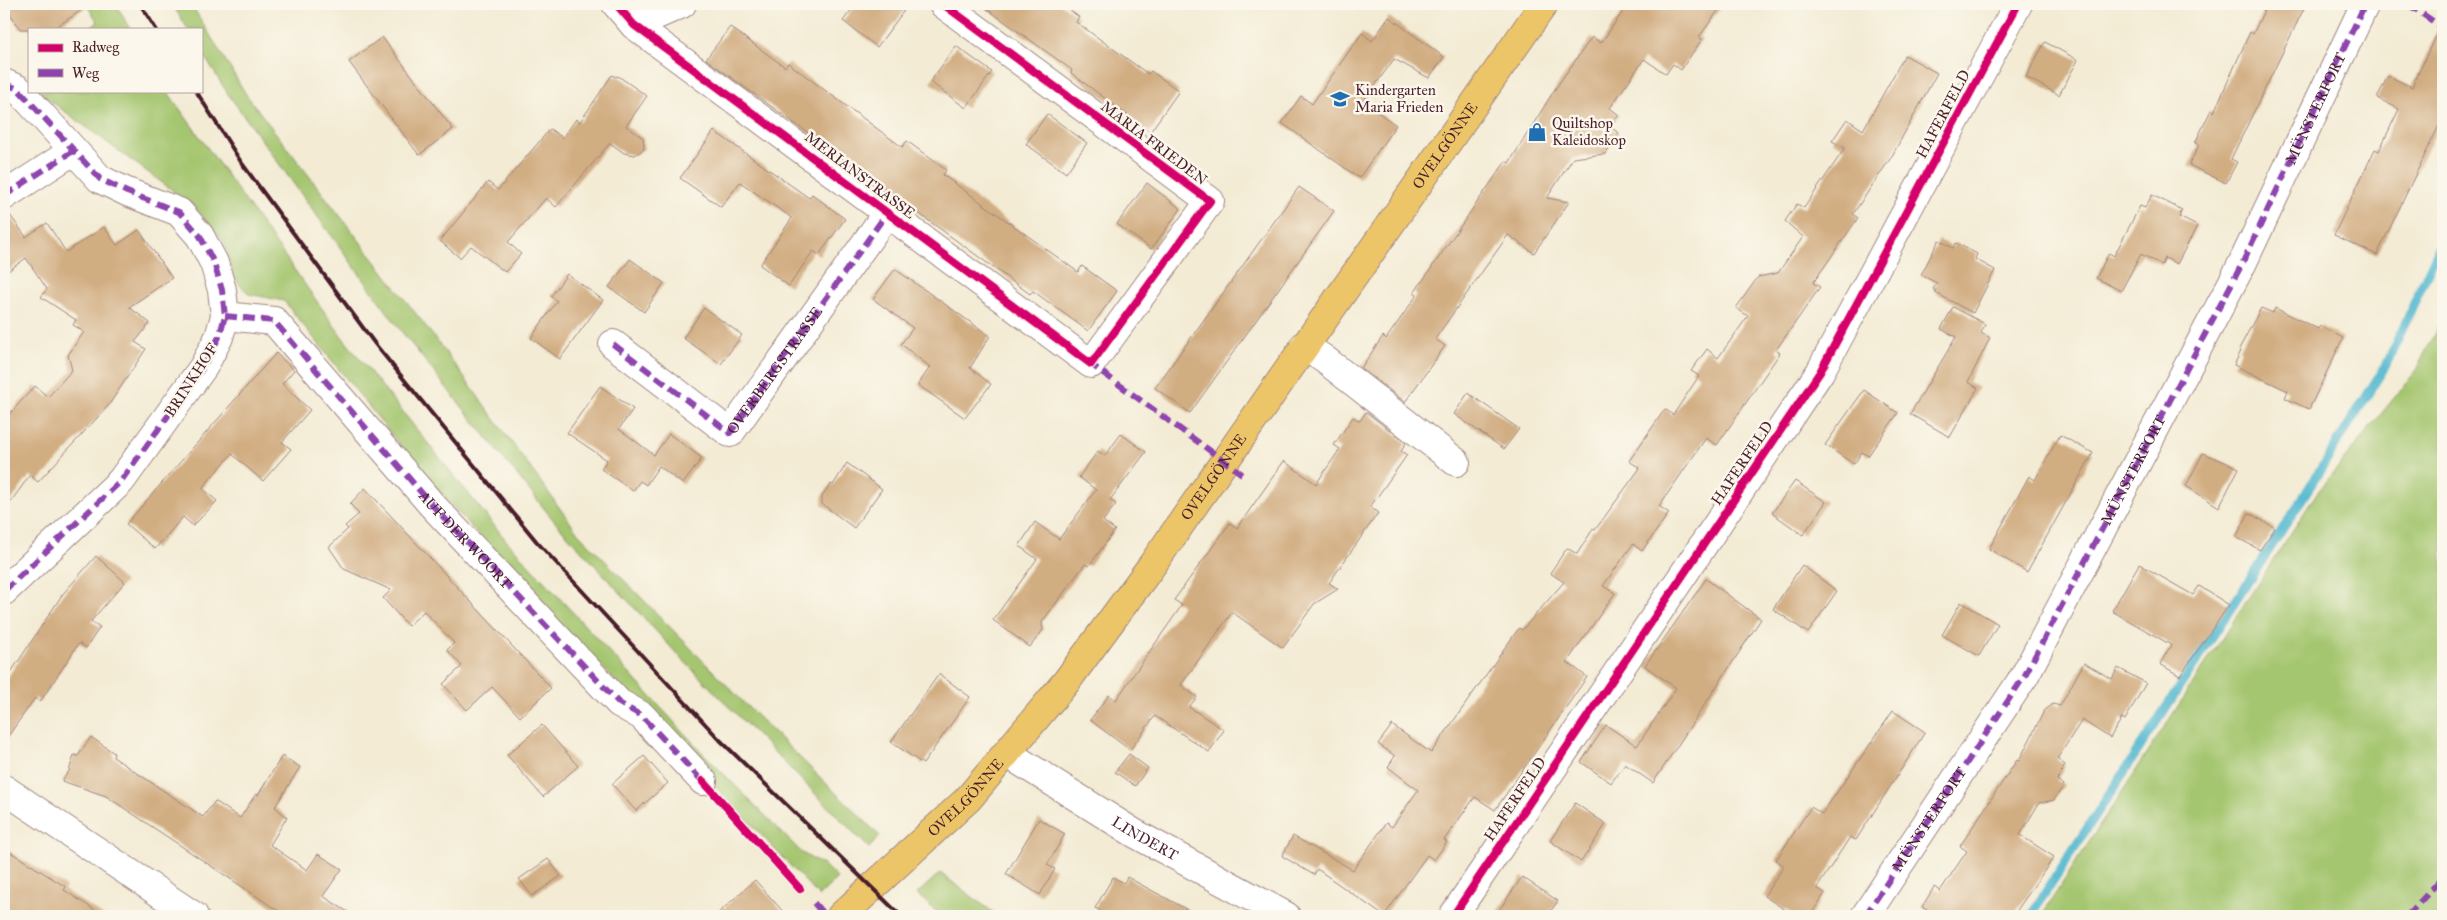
<svg xmlns="http://www.w3.org/2000/svg" width="2447" height="920" font-family="'IM FELL Great Primer',serif">
<style>
.green{fill:#a5c66f;stroke:#78724d}
.lines{fill:none;stroke-linecap:round;stroke-linejoin:round}
.stream{stroke:#52b8d0;stroke-width:9}
.building{fill:#d1ad82}
.minor-casing{stroke:#9e8580;stroke-width:30}
.major-casing{stroke:#9e8580;stroke-width:30}
.minor{stroke:#fff;stroke-width:28}
.major{stroke:#edc569;stroke-width:28}
.rail{stroke:#4a1f2b;stroke-width:4}
.quiet{stroke:#8e44ad;stroke-width:6;stroke-dasharray:12 6;stroke-linecap:butt}
.cycleway-casing{stroke:#fbf7ec;stroke-width:11}
.cycleway{stroke:#d6006c;stroke-width:8}
.labels{text-anchor:middle;stroke-width:5;stroke-linejoin:round;paint-order:stroke}
.poi-label{font-size:15px;fill:#4a1f2b;stroke:#fbf7ec;text-anchor:start}
.street-label{font-size:15px;fill:#4a1f2b;stroke:#fbf7ec}
</style>
<rect width="100%" height="100%" fill="#fbf7ec"/>
<filter id="ink" filterUnits="userSpaceOnUse"><feTurbulence type="fractalNoise" baseFrequency=".02" numOctaves="2"/><feDisplacementMap in="SourceGraphic" scale="10" xChannelSelector="R" yChannelSelector="G"/><feConvolveMatrix kernelMatrix="1 2 1 2 8 2 1 2 1" color-interpolation-filters="sRGB"/></filter>
<filter id="wash" filterUnits="userSpaceOnUse"><feTurbulence type="fractalNoise" baseFrequency=".0096" numOctaves="4" result="noise"/><feDisplacementMap in="SourceGraphic" scale="20" xChannelSelector="R" yChannelSelector="G"/><feGaussianBlur stdDeviation="1.12" result="paint"/><feColorMatrix in="noise" values="0 0 0 0 0 0 0 0 0 0 0 0 0 0 0 0 0 1.4 0 .05"/><feComposite in="paint" operator="in"/></filter>
<g filter="url(#wash)">
<rect width="100%" height="100%" fill="#f3ebd4"/>
<!-- green -->
<g class="green">
<path d="M86,4h30l14,25h-42l10,-7z"/>
<path d="M172,4h19l56,92 194,250 137,187 170,174 132,129 -11,12 -189,-191 -125,-135 -150,-186 -177,-242 -27,-43v-22h-13z"/>
<path d="M37,91h130l176,247 162,201 193,209 104,105 24,14 11,11 -18,18 -334,-353 -69,-78 -132,-164 -35,-7 -15,-15 -9,-36 -31,-37z"/>
<path d="M2443,316v600h-402l276,-423 99,-122z"/>
<path d="M940,873l58,43h-57l-24,-22z"/>
</g>
<g class="lines">
<!-- stream -->
<path class="stream" d="M2030,916l267,-409 89,-142 57,-126"/>
</g>
<g id="blocks">
<!-- building -->
<g class="building">
<path d="M4,4h87l-38,25h-33z"/>
<path d="M856,4h53l-32,43 -34,-26z"/>
<path d="M980,4h81l18,13 -3,5 72,52 3,-3 28,20 -29,41 -79,-59 1,-3z"/>
<path d="M1628,4h95l-24,33 3,2 -21,31 -8,-6 -7,10 -22,-15 -34,49 9,7 -9,12 9,6 -14,21 -32,4 -26,40 22,4 -35,51 -26,-18 -73,104 10,7 -40,56 -44,-34 22,-32 3,3 31,-44 -3,-2 92,-132 3,2 48,-77 35,-49 9,6z"/>
<path d="M2267,4h39l-75,155 6,3 -11,21 -37,-18 10,-20 -4,-2 16,-33 3,2 36,-80 3,2z"/>
<path d="M1389,17l55,40 -15,21 -35,-19 -31,43 33,23 -37,53 -77,-55 19,-27 11,8 50,-71 10,8z"/>
<path d="M2443,19v98l-66,138 -43,-20 41,-86 4,2 20,-42 -22,-11 11,-22 24,11z"/>
<path d="M730,27l55,40 3,-4 114,84 5,-6 39,29 -3,5 135,97 4,-6 35,25 -29,40 -55,-40 -3,3 -324,-235z"/>
<path d="M382,37l71,92 -34,26 -70,-93z"/>
<path d="M2045,42l33,18 -19,35 -33,-18z"/>
<path d="M956,46l36,26 -26,36 -36,-26z"/>
<path d="M1905,55l32,18 -45,83 -39,58 5,4 -45,65 7,4 -44,63 4,3 -63,92 -11,-7 -47,68 10,7 -27,38 -9,-7 -30,42 12,7 -48,69 20,15 -92,133 -20,-13 -31,43 3,2 -13,18 -7,-5 -43,61 -67,-47 -3,6 -32,-19 11,-20 60,34 33,-47 6,4 26,-37 -30,-23 7,-11 -17,-12 14,-19 39,28 88,-125 3,2 42,-48 -14,-9 17,-25 10,6 16,-25 2,1 45,-62 -11,-7 36,-52 8,6 26,-39 -8,-5 16,-22 11,9 30,-42 -12,-8 22,-31 20,-4 25,-36 -18,-16 12,-17 7,4 41,-60 -13,-7 15,-22 16,11z"/>
<path d="M612,75l4,2 2,-1 29,20 -21,30 17,12 1,11 -9,6 -11,-2 -14,-10 -54,64 -10,-9 -38,44 13,12 -16,18 -34,-26 -11,12 -20,-17 48,-59 10,8 52,-61 13,9 13,-19 4,3z"/>
<path d="M1047,114l40,29 -21,30 -40,-29z"/>
<path d="M714,131l95,67 3,-4 33,25 -26,36 -6,-4 -24,35 -29,-21 32,-47 -52,-36 -19,25 -41,-29z"/>
<path d="M1147,183l34,26 -30,40 -34,-25z"/>
<path d="M1299,187l35,24 -144,202 -35,-25z"/>
<path d="M2152,195l30,15 -3,7 18,9 -20,38 -12,-6 -3,7 -21,-11 -20,37 -25,-13 13,-25 5,3 26,-50 5,2z"/>
<path d="M4,211h3l19,26 21,-14 19,29 38,-25 13,18 22,-15 33,48 -43,29 21,16 -15,19 11,7 -38,57 -70,76 -8,-7 -26,36v-91l31,-34 13,11 24,-27 -4,-15 16,-23 -11,-7 3,-5 -35,-23 6,-8 -21,-31 -22,16z"/>
<path d="M1939,240l14,8 3,-5 21,11 -2,5 20,11 -22,43 -37,-20v-2l-3,-2 4,-6 -16,-8z"/>
<path d="M630,259l34,24 -20,29 -35,-25z"/>
<path d="M895,269l95,67 -20,32 21,16 -26,34 -47,-33 12,-18 -29,-23 12,-16 -40,-29z"/>
<path d="M567,274l36,26 -43,59 -29,-21 26,-37 -6,-5z"/>
<path d="M1953,307l32,17 -4,9 9,5 -22,44 10,6 -28,49 -40,-23 46,-77 -15,-8z"/>
<path d="M704,308l38,27 -21,29 -38,-26z"/>
<path d="M2261,308l12,5 2,-5 43,21 2,-3 23,12 -34,71 -24,-11 3,-7 -54,-26 7,-14 -2,-2z"/>
<path d="M276,353l18,17 -12,14 28,26 -28,32 9,7 -28,32 -31,-27 -30,34 15,13 -24,25 -10,-9 -28,32 -29,-25z"/>
<path d="M600,386l33,23 -14,20 35,26 15,-21 33,24 -19,26 -24,-18 -13,19 -6,-4 -7,10 -32,-22 6,-9 -40,-27z"/>
<path d="M1864,390l34,23 -30,43 -6,-4 -8,12 -29,-19z"/>
<path d="M1468,393l51,36 -15,20 -50,-35z"/>
<path d="M1366,412l40,31 -5,8 6,4 -37,52 8,6 -49,70 9,6 -24,15 -31,44 -51,-36 -51,73 16,12 -8,10 35,23 -15,22 -54,-36 -25,34 -40,-30 19,-25 7,5 66,-95 -8,-5 56,-77 7,5 47,-67 32,23 24,-35 -6,-4 19,-28 7,4z"/>
<path d="M1121,434l25,18 -36,48 6,4 -13,17 12,9 -26,36 -4,-2 -43,58 1,8 -13,17 -37,-27 44,-61 -18,-13 16,-24 24,17 37,-49 -17,-13 19,-26 7,5z"/>
<path d="M2060,435l33,18 -66,119 -38,-23 40,-73 6,4z"/>
<path d="M2203,453l36,15 -20,39 -33,-21z"/>
<path d="M847,463l35,26 -28,39 -32,-24v-8l9,-12 2,1z"/>
<path d="M1795,481l31,21 -23,33 -31,-22z"/>
<path d="M365,488l186,200 -31,29 -28,-30 -25,23 -24,-26 19,-18 -15,-16 7,-7 -30,-32 -16,15 -25,-28 8,-8 -47,-21 -15,-22 19,-18 -3,-3 14,-12 -9,-10z"/>
<path d="M2249,513l26,15 -15,22 -24,-13z"/>
<path d="M96,556l29,26 -34,39 9,6 -14,21 -7,-5 -39,59 -5,-4 -31,44v-59l58,-88z"/>
<path d="M2139,564l54,31 6,-9 30,19 -49,71 -20,-12 11,-19 -59,-34z"/>
<path d="M1802,565l35,26 -29,42 -35,-24z"/>
<path d="M1706,579l55,40 -108,164 -28,-19 -14,19 -30,-21 25,-37 31,21 39,-58 -31,-22z"/>
<path d="M1961,602l37,22 -19,32 -37,-21z"/>
<path d="M2084,663l28,16 6,-11 28,15 -21,37 -3,-2 -12,20 -28,-18 -25,39 8,6 -8,15 7,5 -10,15 -15,3 -19,32 34,22 -41,59h-77l-14,-9 12,-20 6,4 27,-40 -7,-5 57,-86 2,1 25,-50 9,-7 7,2z"/>
<path d="M939,674l31,23 -47,67 -32,-22z"/>
<path d="M1893,711l32,21 -69,108 -6,-3 -33,51 8,5 -15,23h-15l-31,-20 20,-30 -8,-6 35,-53 11,7z"/>
<path d="M542,725l36,41 -35,31 -36,-42z"/>
<path d="M91,737l23,16 -1,4 90,60 12,-16 25,17 16,-24 2,1 24,-39 18,11 -25,40 12,10 -17,28 37,25 11,-16 24,15 -19,27 31,20h-68l-180,-120 -44,-15 7,-10 5,-16 4,1z"/>
<path d="M1129,754l19,14 -13,18 -20,-14z"/>
<path d="M644,756l24,27 -32,28 -24,-27z"/>
<path d="M1575,803l31,21 -25,38 -31,-21z"/>
<path d="M1039,819l26,15 -18,31 8,4 -15,26 -34,-21z"/>
<path d="M4,848l62,39 -2,3 40,26h-100z"/>
<path d="M548,859l13,17 -29,20 -13,-17z"/>
<path d="M1113,877l11,6 3,-6 72,39h-88l-16,-8z"/>
<path d="M1522,877l36,24 -11,15h-52z"/>
<path d="M755,880l32,36h-72z"/>
</g>
</g>
</g>
<g filter="url(#ink)">
<use href="#blocks" fill-opacity="0" stroke="#9e8580" stroke-width="1"/>
<g class="lines">
<!-- minor casing -->
<g class="minor-casing">
<g id="minor">
<path d="M616,4l18,21 457,339 119,-163 -267,-197"/>
<path d="M634,25l48,-21"/>
<path d="M4,83l14,6 82,90 27,13 52,20 21,24 14,27 8,27 3,26 -6,21 -15,29 -83,115 -117,110"/>
<path d="M4,196l69,-45"/>
<path id="s1" d="M225,316l49,5 158,184 187,198 23,13 61,65"/>
<path id="s2" d="M613,344l117,89 157,-220"/>
<path d="M1304,346l20,13 132,103"/>
<path id="s3" d="M1008,754l126,79 152,83"/>
<path d="M4,789l190,127"/>
<path d="M1453,916l367,-544 198,-368"/>
<path id="s4" d="M1865,916l160,-241 217,-411 123,-260"/>
</g>
</g>
<!-- major casing -->
<g class="major-casing">
<g id="major">
<path id="s5" d="M841,916l127,-117 98,-117 84,-114 394,-564"/>
</g>
</g>
<!-- minor -->
<use href="#minor" class="minor"/>
<!-- major -->
<use href="#major" class="major"/>
<!-- rail -->
<g class="rail">
<path d="M140,4l16,25"/>
<path d="M196,91l45,71 134,182 162,198 183,198 181,176"/>
</g>
<!-- quiet -->
<g class="quiet">
<path d="M2408,4l35,24"/>
<path d="M4,83l14,6 82,90 27,13 52,20 21,24 14,27 8,27 3,26 -6,21 -15,29 -83,115 -117,110"/>
<path d="M4,196l69,-45"/>
<path d="M225,316l49,5 158,184 187,198 23,13 62,67"/>
<path d="M613,344l117,89 157,-220"/>
<path d="M1088,362l154,112"/>
<path d="M814,903l11,13"/>
<path d="M1865,916l160,-241 217,-411 123,-260"/>
<path d="M2407,916l36,-39"/>
</g>
<!-- cycleway casing -->
<g class="cycleway-casing">
<g id="cycleway">
<path d="M616,4l18,21 457,339 119,-163 -267,-197"/>
<path d="M703,781l97,108"/>
<path d="M1453,916l367,-544 198,-368"/>
</g>
</g>
<!-- cycleway -->
<use href="#cycleway" class="cycleway"/>
</g>
</g>
<!-- icons -->
<defs>
<g id="school-bare" transform="scale(1.5)"><path d="M0-5L7-2L0 1L-7-2ZM-4 1L0 2.5L4 1V4Q0 6-4 4Z" fill="#1f6fb2" stroke="#fbf7ec" stroke-width="2.5" paint-order="stroke"/></g>
<g id="shop-bare" transform="scale(1.5)"><path d="M-5-2.5h2.3a2.7 3.5 0 0 1 5.4 0H5L5.5 6h-11ZM-1.5-2.5h3a1.5 2.3 0 0 0-3 0Z" fill="#1f6fb2" stroke="#fbf7ec" stroke-width="2.5" paint-order="stroke"/></g>
</defs>
<g fill-rule="evenodd">
<use href="#school-bare" x="1340" y="99"/>
<use href="#shop-bare" x="1537" y="132"/>
</g>
<g class="labels">
<!-- poi labels -->
<g class="poi-label">
<text x="1355" y="95">Kindergarten<tspan x="1355" dy="17">Maria Frieden</tspan></text>
<text x="1552" y="128">Quiltshop<tspan x="1552" dy="17">Kaleidoskop</tspan></text>
</g>
<!-- street labels -->
<g class="street-label">
<text dy="5" stroke="none"><textPath href="#s4" startOffset="926">MÜNSTERFORT</textPath></text>
<text transform="translate(1943 114) rotate(-62)" y="5">HAFERFELD</text>
<text transform="translate(1154 143) rotate(37)" y="5">MARIA FRIEDEN</text>
<text dy="5" stroke="none"><textPath href="#s5" startOffset="982">OVELGÖNNE</textPath></text>
<text transform="translate(860 175) rotate(37)" y="5">MERIANSTRASSE</text>
<text dy="5" stroke="none"><textPath href="#s2" startOffset="224">OVERBERGSTRASSE</textPath></text>
<text transform="translate(191 380) rotate(-57)" y="5">BRINKHOF</text>
<text transform="translate(1742 463) rotate(-56)" y="5">HAFERFELD</text>
<text dy="5" stroke="none"><textPath href="#s4" startOffset="521">MÜNSTERFORT</textPath></text>
<text dy="5" stroke="none"><textPath href="#s5" startOffset="578">OVELGÖNNE</textPath></text>
<text dy="5" stroke="none"><textPath href="#s1" startOffset="340">AUF DER WOORT</textPath></text>
<text dy="5" stroke="none"><textPath href="#s5" startOffset="172">OVELGÖNNE</textPath></text>
<text transform="translate(1515 799) rotate(-56)" y="5">HAFERFELD</text>
<text dy="5" stroke="none"><textPath href="#s4" startOffset="116">MÜNSTERFORT</textPath></text>
<text dy="5" stroke="none"><textPath href="#s3" startOffset="161">LINDERT</textPath></text>
</g>
</g>
<!-- margin -->
<rect width="2447" height="920" fill="none" stroke="#fbf7ec" stroke-width="20"/>
<!-- legend -->
<rect x="28" y="28" width="175" height="65" fill="#fbf7ec" stroke="#b4a19f"/>
<rect x="38" y="44" width="25" height="8" fill="#d6006c" stroke="#b4a19f"/>
<text x="72" y="52" font-size="15" fill="#4a1f2b">Radweg</text>
<rect x="38" y="69" width="25" height="8" fill="#8e44ad" stroke="#b4a19f"/>
<text x="72" y="78" font-size="15" fill="#4a1f2b">Weg</text>
</svg>
